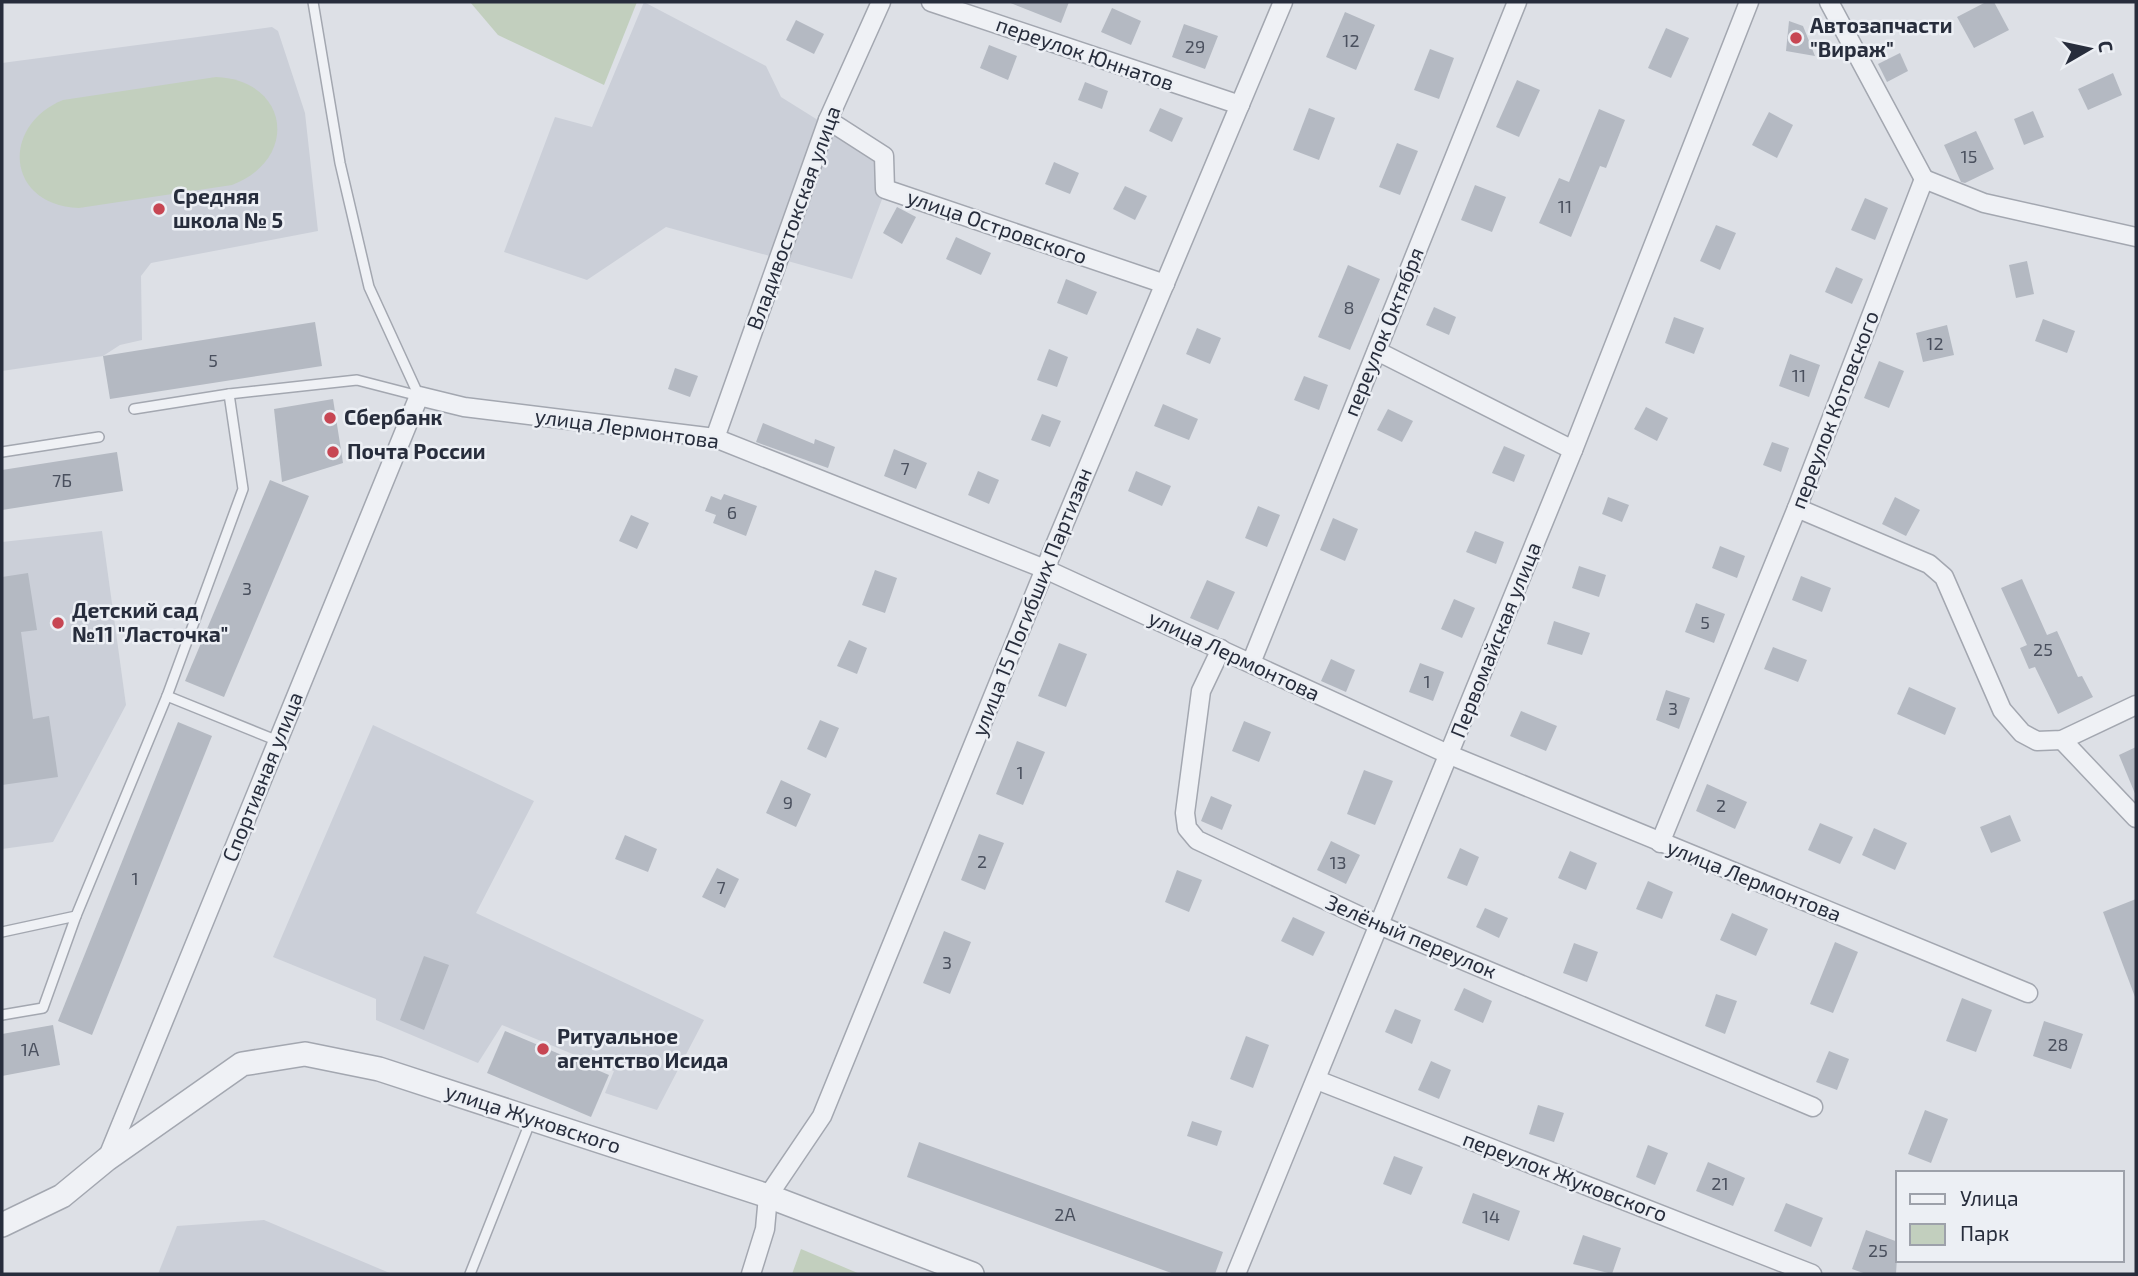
<svg xmlns="http://www.w3.org/2000/svg" width="2138" height="1276" font-family="'Exo 2',sans-serif">
<style>
.built{fill:#cbcfd8}
.green{fill:#c2cfbe}
.building{fill:#b4b9c2}
.lines{fill:none;stroke-linecap:round;stroke-linejoin:round}
.service-casing{stroke:#a3a7b0;stroke-width:12}
.minor-casing{stroke:#a3a7b0;stroke-width:21}
.tertiary-casing{stroke:#a3a7b0;stroke-width:26}
.service{stroke:#eff1f5;stroke-width:9}
.minor{stroke:#eff1f5;stroke-width:18}
.tertiary{stroke:#eff1f5;stroke-width:23}
.poi-dot{fill:#c74653;stroke:#eceff4;stroke-width:2.5}
.labels{text-anchor:middle;stroke-width:5;stroke-linejoin:round;paint-order:stroke}
.number-label{font-size:18px;fill:#4a505e}
.poi-label{font-size:21px;font-weight:bold;fill:#272d3c;stroke:#eceff4;text-anchor:start}
.street-label{font-size:21px;fill:#272d3c;stroke:#eceff4}
</style>
<rect width="100%" height="100%" fill="#dde0e6"/>
<!-- built -->
<g class="built">
<path d="M644,2l122,64 15,31 96,60 7,37 -32,85 -186,-52 -79,53 -83,-28 51,-135 37,10z"/>
<path d="M272,27l6,4 27,82 13,118 -167,32 -10,13 1,64 -22,5 -17,11 -101,15v-308z"/>
<path d="M102,531l24,174 -73,137 -51,7v-307z"/>
<path d="M373,725l161,76 -58,112 228,107 -47,90 -52,-17 9,-22 -112,-46 -24,38 -102,-43v-21l-103,-42z"/>
<path d="M264,1220l128,54h-234l19,-48z"/>
</g>
<!-- green -->
<g class="green">
<path d="M470,2h167l-33,83 -106,-50z"/>
<path d="M216,77c73,3 84,82 16,108l-153,23c-73,-3 -79,-82 -16,-108z"/>
<path d="M801,1249l59,25h-68z"/>
</g>
<!-- building -->
<g class="building">
<path d="M1008,2h61l-8,21z"/>
<path d="M1986,2h8l15,28 -35,18 -17,-31z"/>
<path d="M1112,8l29,13 -10,24 -30,-13z"/>
<path d="M1345,12l30,13 -19,45 -30,-13z"/>
<path d="M796,20l28,14 -10,20 -28,-14z"/>
<path d="M1789,21l14,5 12,30 -29,-5z"/>
<path d="M1184,24l34,12 -13,33 -33,-12z"/>
<path d="M1666,28l23,10 -18,40 -23,-10z"/>
<path d="M989,45l28,11 -9,24 -28,-12z"/>
<path d="M1430,49l24,9 -15,41 -25,-9z"/>
<path d="M1900,53l8,18 -21,11 -9,-18z"/>
<path d="M2113,73l9,22 -34,15 -10,-21z"/>
<path d="M1517,80l23,10 -21,47 -23,-10z"/>
<path d="M1085,82l23,9 -6,18 -24,-9z"/>
<path d="M1160,108l23,10 -11,24 -23,-11z"/>
<path d="M1309,108l26,10 -16,42 -26,-10z"/>
<path d="M1599,109l26,11 -19,48 -6,-2 -29,71 -32,-14 20,-45 10,4z"/>
<path d="M2033,111l11,26 -20,8 -10,-26z"/>
<path d="M1769,112l24,13 -16,33 -25,-13z"/>
<path d="M1976,131l18,38 -29,14 -4,-1 -17,-37z"/>
<path d="M1397,143l21,8 -18,44 -21,-8z"/>
<path d="M1054,162l25,11 -9,21 -25,-10z"/>
<path d="M1475,185l31,12 -14,35 -31,-12z"/>
<path d="M1125,186l22,10 -12,24 -22,-11z"/>
<path d="M1865,198l23,10 -13,32 -24,-10z"/>
<path d="M897,207l19,10 -14,27 -19,-11z"/>
<path d="M1716,225l20,8 -16,37 -20,-9z"/>
<path d="M956,237l35,16 -10,22 -35,-16z"/>
<path d="M2027,261l7,33 -18,4 -7,-33z"/>
<path d="M1348,265l32,14 -30,71 -32,-13z"/>
<path d="M1836,267l27,12 -11,25 -27,-12z"/>
<path d="M1066,279l31,13 -10,23 -30,-12z"/>
<path d="M1434,307l22,10 -7,18 -23,-10z"/>
<path d="M1674,317l30,11 -10,26 -29,-11z"/>
<path d="M2043,319l32,12 -8,22 -32,-12z"/>
<path d="M315,322l7,44 -212,33 -7,-43z"/>
<path d="M1947,325l7,30 -31,7 -7,-29z"/>
<path d="M1197,328l24,10 -11,26 -24,-10z"/>
<path d="M1049,349l19,8 -11,30 -20,-7z"/>
<path d="M1790,354l30,11 -11,32 -30,-11z"/>
<path d="M1879,361l25,10 -15,37 -25,-10z"/>
<path d="M675,368l23,8 -8,21 -22,-8z"/>
<path d="M1304,376l24,9 -9,25 -25,-10z"/>
<path d="M333,399l10,64 -61,19 -8,-73z"/>
<path d="M1163,404l35,15 -9,21 -35,-14z"/>
<path d="M1646,407l22,11 -11,23 -23,-12z"/>
<path d="M1388,409l25,12 -11,21 -25,-12z"/>
<path d="M1042,414l19,7 -11,26 -19,-7z"/>
<path d="M763,423l51,21 1,-5 20,8 -7,21 -72,-26z"/>
<path d="M1772,442l17,6 -8,24 -18,-7z"/>
<path d="M1504,446l21,9 -11,27 -22,-9z"/>
<path d="M894,449l33,14 -11,26 -32,-13z"/>
<path d="M117,452l6,39 -121,19v-40z"/>
<path d="M978,471l21,9 -10,24 -21,-9z"/>
<path d="M1136,471l35,15 -9,20 -34,-15z"/>
<path d="M270,480l39,16 -85,201 -39,-16z"/>
<path d="M724,494l33,12 -11,30 -33,-13 3,-8 -11,-4 6,-15 10,4z"/>
<path d="M1608,497l21,8 -7,17 -20,-8z"/>
<path d="M1895,497l25,13 -14,26 -24,-12z"/>
<path d="M1258,506l22,9 -13,32 -22,-9z"/>
<path d="M631,515l18,8 -12,26 -18,-8z"/>
<path d="M1333,518l25,11 -13,32 -25,-11z"/>
<path d="M1475,531l29,11 -8,22 -30,-12z"/>
<path d="M1720,546l25,10 -8,22 -25,-10z"/>
<path d="M1579,566l27,9 -7,22 -27,-9z"/>
<path d="M875,570l22,8 -12,35 -23,-8z"/>
<path d="M28,573l9,57 -16,2 12,87 16,-3 9,61 -56,8v-208z"/>
<path d="M1801,576l30,12 -9,24 -30,-12z"/>
<path d="M2022,579l25,56 10,-4 21,46 4,-1 11,21 -35,17 -23,-47 -6,2 -9,-21 7,-3 -26,-57z"/>
<path d="M1207,580l28,12 -17,38 -28,-12z"/>
<path d="M1454,599l21,9 -13,30 -21,-9z"/>
<path d="M1696,603l29,11 -11,29 -29,-11z"/>
<path d="M1554,621l36,12 -8,22 -35,-11z"/>
<path d="M849,640l18,8 -10,26 -20,-8z"/>
<path d="M1059,643l28,11 -21,53 -28,-11z"/>
<path d="M1773,647l34,13 -9,22 -34,-13z"/>
<path d="M1331,659l24,11 -9,22 -25,-11z"/>
<path d="M1420,663l24,9 -11,29 -24,-9z"/>
<path d="M1909,687l47,21 -11,27 -48,-21z"/>
<path d="M1666,690l24,8 -11,31 -23,-9z"/>
<path d="M1521,711l36,15 -11,25 -36,-15z"/>
<path d="M820,720l19,8 -13,30 -19,-9z"/>
<path d="M1244,721l27,11 -12,30 -27,-11z"/>
<path d="M178,722l34,14 -120,299 -34,-14z"/>
<path d="M1017,741l28,11 -22,53 -27,-11z"/>
<path d="M2136,747v49l-17,-41z"/>
<path d="M1364,770l29,11 -18,44 -28,-11z"/>
<path d="M781,780l30,14 -15,33 -30,-14z"/>
<path d="M1707,784l40,18 -12,27 -39,-18z"/>
<path d="M1211,796l21,9 -10,25 -21,-9z"/>
<path d="M2010,815l11,26 -30,12 -11,-26z"/>
<path d="M1820,823l33,14 -13,27 -32,-14z"/>
<path d="M1874,828l33,15 -12,27 -33,-15z"/>
<path d="M979,834l25,9 -19,47 -24,-10z"/>
<path d="M625,835l32,14 -9,23 -33,-13z"/>
<path d="M1331,841l29,14 -14,29 -29,-14z"/>
<path d="M1460,848l19,9 -12,29 -20,-8z"/>
<path d="M1570,851l27,12 -11,27 -28,-12z"/>
<path d="M717,868l22,11 -14,29 -23,-11z"/>
<path d="M1177,870l25,10 -13,32 -24,-10z"/>
<path d="M1648,881l25,11 -11,27 -26,-10z"/>
<path d="M2136,899v98h-1l-32,-85z"/>
<path d="M1485,908l23,10 -9,20 -23,-11z"/>
<path d="M1732,913l36,16 -12,27 -36,-16z"/>
<path d="M1293,917l32,15 -12,24 -32,-15z"/>
<path d="M944,931l27,11 -21,52 -27,-11z"/>
<path d="M1835,942l23,10 -25,61 -23,-9z"/>
<path d="M1574,943l24,9 -11,30 -24,-9z"/>
<path d="M424,956l25,9 -25,65 -24,-10z"/>
<path d="M1464,988l28,13 -9,22 -29,-13z"/>
<path d="M1716,994l21,7 -12,33 -20,-8z"/>
<path d="M1962,998l30,12 -16,42 -30,-11z"/>
<path d="M1395,1009l26,11 -9,24 -27,-12z"/>
<path d="M2044,1021l39,13 -12,35 -38,-13z"/>
<path d="M53,1025l7,40 -58,11v-42z"/>
<path d="M505,1031l104,44 -18,42 -104,-44z"/>
<path d="M1246,1036l23,9 -16,43 -23,-9z"/>
<path d="M1829,1051l20,8 -12,31 -21,-8z"/>
<path d="M1431,1061l20,9 -12,29 -21,-9z"/>
<path d="M1538,1105l26,8 -10,29 -25,-8z"/>
<path d="M1925,1110l23,9 -17,44 -23,-9z"/>
<path d="M1192,1121l30,10 -5,15 -30,-10z"/>
<path d="M919,1142l304,110 -8,22h-41l-267,-97z"/>
<path d="M1648,1145l20,8 -13,32 -19,-8z"/>
<path d="M1394,1156l29,11 -12,28 -28,-11z"/>
<path d="M1708,1162l37,16 -12,28 -37,-15z"/>
<path d="M1473,1193l47,18 -11,30 -47,-18z"/>
<path d="M1786,1203l37,15 -12,29 -37,-16z"/>
<path d="M1866,1230l32,12 -2,32h-30l-14,-5z"/>
<path d="M1583,1235l38,13 -9,26 -39,-10z"/>
</g>
<g class="lines">
<!-- service casing -->
<g class="service-casing">
<g id="service">
<path d="M313,2l27,161 29,124 50,109"/>
<path d="M229,394l128,-14 62,16"/>
<path d="M134,409l95,-15 14,95 -76,207"/>
<path d="M2,452l97,-15"/>
<path d="M76,916l91,-220 111,45"/>
<path d="M2,932l74,-16 -33,92 -41,7"/>
<path d="M470,1274l61,-154"/>
</g>
</g>
<!-- minor casing -->
<g class="minor-casing">
<g id="minor">
<path d="M931,2l309,103"/>
<path d="M1829,2l95,177"/>
<path d="M828,120l56,36 1,33 280,95"/>
<path d="M1924,179l60,24 152,34"/>
<path d="M1377,351l196,99"/>
<path d="M715,438l113,-318 53,-118"/>
<path d="M1797,508l132,56 15,13 58,133 20,23 15,8 25,-1 74,-35"/>
<path d="M1221,649l-20,42 -16,122 2,15 10,12 182,85 434,182"/>
<path d="M1251,663l266,-661"/>
<path d="M2062,740l74,78"/>
<path d="M1660,843l137,-335 127,-329"/>
<path d="M1317,1080l495,194"/>
<path d="M107,1159l312,-763 45,11 251,31 330,131 405,186 578,238"/>
<path d="M751,1274l14,-45 3,-33 54,-80 223,-547 238,-567"/>
<path d="M1236,1274l337,-824 176,-448"/>
</g>
</g>
<!-- tertiary casing -->
<g class="tertiary-casing">
<path id="tertiary" d="M2,1225l60,-29 45,-37 135,-95 63,-10 74,15 389,127 204,78"/>
</g>
<!-- service -->
<use href="#service" class="service"/>
<!-- minor -->
<use href="#minor" class="minor"/>
<!-- tertiary -->
<use href="#tertiary" class="tertiary"/>
</g>
<!-- markers -->
<g class="poi-dot">
<circle cx="1796" cy="38" r="7"/>
<circle cx="159" cy="209" r="7"/>
<circle cx="330" cy="418" r="7"/>
<circle cx="333" cy="452" r="7"/>
<circle cx="58" cy="623" r="7"/>
<circle cx="543" cy="1049" r="7"/>
</g>
<g class="labels">
<!-- number labels -->
<g class="number-label">
<text x="1351" y="47">12</text>
<text x="1195" y="53">29</text>
<text x="1969" y="163">15</text>
<text x="1565" y="213">11</text>
<text x="1349" y="314">8</text>
<text x="1935" y="350">12</text>
<text x="213" y="367">5</text>
<text x="1799" y="382">11</text>
<text x="905" y="475">7</text>
<text x="62" y="487">7Б</text>
<text x="732" y="519">6</text>
<text x="247" y="595">3</text>
<text x="1705" y="629">5</text>
<text x="2043" y="656">25</text>
<text x="1427" y="688">1</text>
<text x="1673" y="715">3</text>
<text x="1020" y="779">1</text>
<text x="788" y="809">9</text>
<text x="1721" y="812">2</text>
<text x="982" y="868">2</text>
<text x="1338" y="869">13</text>
<text x="135" y="885">1</text>
<text x="721" y="894">7</text>
<text x="947" y="969">3</text>
<text x="2058" y="1051">28</text>
<text x="30" y="1056">1А</text>
<text x="1720" y="1190">21</text>
<text x="1065" y="1221">2А</text>
<text x="1491" y="1223">14</text>
<text x="1878" y="1257">25</text>
</g>
<!-- poi labels -->
<g class="poi-label">
<text x="1810" y="33">Автозапчасти<tspan x="1810" dy="24">"Вираж"</tspan></text>
<text x="173" y="204">Средняя<tspan x="173" dy="24">школа № 5</tspan></text>
<text x="344" y="425">Сбербанк</text>
<text x="347" y="459">Почта России</text>
<text x="72" y="618">Детский сад<tspan x="72" dy="24">№11 "Ласточка"</tspan></text>
<text x="557" y="1044">Ритуальное<tspan x="557" dy="24">агентство Исида</tspan></text>
</g>
<!-- street labels -->
<g class="street-label">
<text transform="translate(1085 54) rotate(19)" y="7">переулок Юннатов</text>
<text transform="translate(794 218) rotate(-70)" y="7">Владивостокская улица</text>
<text transform="translate(997 227) rotate(19)" y="7">улица Островского</text>
<text transform="translate(1384 332) rotate(-68)" y="7">переулок Октября</text>
<text transform="translate(1835 410) rotate(-69)" y="7">переулок Котовского</text>
<text transform="translate(627 429) rotate(8)" y="7">улица Лермонтова</text>
<text transform="translate(1032 602) rotate(-68)" y="7">улица 15 Погибших Партизан</text>
<text transform="translate(1496 640) rotate(-68)" y="7">Первомайская улица</text>
<text transform="translate(1234 656) rotate(25)" y="7">улица Лермонтова</text>
<text transform="translate(263 777) rotate(-68)" y="7">Спортивная улица</text>
<text transform="translate(1754 881) rotate(22)" y="7">улица Лермонтова</text>
<text transform="translate(1411 937) rotate(23)" y="7">Зелёный переулок</text>
<text transform="translate(533 1119) rotate(18)" y="7">улица Жуковского</text>
<text transform="translate(1565 1177) rotate(21)" y="7">переулок Жуковского</text>
</g>
</g>
<!-- border -->
<rect width="2138" height="1276" fill="none" stroke="#272d3c" stroke-width="7"/>
<!-- legend -->
<rect x="1896" y="1171" width="228" height="91" fill="#eceff4" stroke="#9da1aa" stroke-width="2"/>
<rect x="1910" y="1194" width="35" height="10" fill="#eff1f5" stroke="#9da1aa" stroke-width="2"/>
<text x="1960" y="1206" font-size="21" fill="#272d3c">Улица</text>
<rect x="1910" y="1224" width="35" height="21" fill="#c2cfbe" stroke="#9da1aa" stroke-width="2"/>
<text x="1960" y="1241" font-size="21" fill="#272d3c">Парк</text>
<!-- north arrow -->
<g transform="translate(2089 49) rotate(81)" stroke="#eceff4" stroke-width="5" paint-order="stroke">
<path d="M0-5L12 26L0 18L-12 26Z" fill="#272d3c"/>
<text y="-10" font-size="19" font-weight="bold" text-anchor="middle" fill="#272d3c">С</text>
</g>
</svg>
